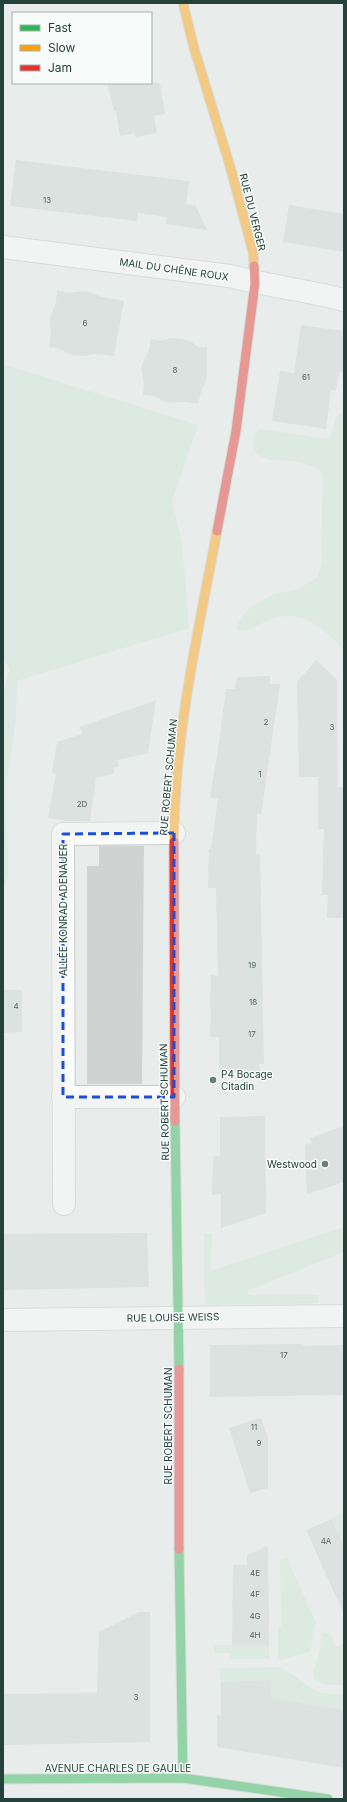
<svg xmlns="http://www.w3.org/2000/svg" width="347" height="1802" font-family="Inter,sans-serif">
<style>
.green{fill:#d1e6d8}
.building{fill:#cfd4d2}
.lines{fill:none;stroke-linecap:round;stroke-linejoin:round}
.street-casing{stroke:#c5cac8;stroke-width:24}
.fast-casing{stroke:#c3cbc8;stroke-width:11}
.slow-casing{stroke:#c3cbc8;stroke-width:11}
.jam-casing{stroke:#c3cbc8;stroke-width:11}
.street{stroke:#fcfcfc;stroke-width:22}
.fast{stroke:#30b455;stroke-width:9}
.slow{stroke:#ff9f0a;stroke-width:9}
.jam{stroke:#e5322d;stroke-width:9}
.marked{fill:none;stroke:#1d4ed8;stroke-width:3;stroke-dasharray:8 5;stroke-linejoin:round}
.poi-dot{fill:#697e78;stroke:#f7fbf9;stroke-width:1.5}
.labels{text-anchor:middle;stroke-width:3;stroke-linejoin:round;paint-order:stroke}
.number-label{font-size:8px;fill:#506761}
.street-label{font-size:10px;fill:#24423a;stroke:#f7fbf9}
.poi-label{font-size:10px;fill:#24423a;stroke:#f7fbf9;text-anchor:start}
</style>
<rect width="100%" height="100%" fill="#e8edeb"/>
<!-- green -->
<g class="green">
<path d="M3,364l195,61 -26,76 10,42 7,85 -172,53 -1,38 -10,66 2,92 -5,9v-193l7,-24 -7,-11z"/>
<path d="M344,410v240c-22,-22 -43,-44 -77,-29 -10,4 -17,11 -29,10l-2,-5 13,-18 24,-14 24,-4 20,-13 5,-14 -1,-18 2,-67 -4,-8c-6,-3 -14,-7 -21,-8 -16,-3 -32,2 -44,-11l-1,-13 5,-9 10,1 58,9 5,-3 5,-19z"/>
<path d="M344,1227v25l-96,39v4h70v8l-110,2 -3,-2 -1,-69 8,-1 -2,38z"/>
<path d="M344,1510v36l-12,-27z"/>
<path d="M287,1558l29,65 -3,7 -2,21 -29,9 -4,-1v-32h3l-1,-67z"/>
<path d="M321,1631l1,-1 2,4 5,-2 7,15 8,-4v42c-10,0 -29,2 -31,-11l7,-25z"/>
<path d="M214,1645h55v14h-38v-6h-17z"/>
<path d="M279,1667c16,6 27,21 43,26 7,1 15,1 22,1v16l-72,-11 -1,-19 -50,2 -1,-14z"/>
</g>
<!-- building -->
<g class="building">
<path d="M107,83h53l5,31 -11,2 3,17 -22,4v-4l-15,3 -4,-25h-2z"/>
<path d="M16,160l173,21 -3,23 9,1 12,25 -41,-6 1,-7 -29,-4 -1,8 -127,-15z"/>
<path d="M289,205l55,9v38l-61,-10z"/>
<path d="M57,291l11,2 18,-2 16,6 22,4 -10,55 -21,-2 -8,2 -13,-1 -12,-6 -11,-2 2,-11 -1,-18 6,-16z"/>
<path d="M301,325l43,6v41h-5l-3,19 -5,-1 -5,39 -54,-8 8,-50 14,2z"/>
<path d="M172,338l11,1 7,2 8,6h9v30l-6,15 -3,12 -11,-2 -19,1 -14,-7 -11,-1 1,-11 -3,-17 8,-17 2,-11 10,2z"/>
<path d="M316,660l21,20 1,107h6v131h-17l1,-23h-6l2,-66h-6v-52h-19l-2,-95z"/>
<path d="M270,676v8h10l-19,131 -4,-1 -1,40h4l4,210h-5l1,7h-41v-34h-9l1,-29h-1l1,-33 7,1 -2,-88h-8l1,-39h2l7,-50 -8,-1 9,-55 7,-54h9l2,-12z"/>
<path d="M156,700l-8,53 -31,7 2,6 -6,2 2,5 -19,5 -6,43h-22l-20,-3 8,-44 -4,-1 5,-31 25,-8 -2,-7z"/>
<path d="M99,846h45l-2,238h-55v-218h12z"/>
<path d="M3,990h19v42l-19,1z"/>
<path d="M265,1116l1,97 -45,15v-34l-9,1 1,-39h7v-39z"/>
<path d="M344,1126v56l-37,12 -2,-49 7,-2 -2,-5z"/>
<path d="M147,1233l2,54 -146,3v-56z"/>
<path d="M302,1344v2l42,-1v50l-134,2v-52z"/>
<path d="M261,1418l7,20v50l-18,5 -21,-65z"/>
<path d="M332,1519l12,27v68l-38,-84z"/>
<path d="M268,1546l1,99h-37l1,-80h14v-10z"/>
<path d="M139,1612h11v130l-147,3v-51l94,-1 2,-61z"/>
<path d="M271,1680l1,19 72,11v58l-127,-21v-32l4,1v-34z"/>
</g>
<g class="lines">
<!-- street casing -->
<g class="street-casing">
<g id="street">
<path d="M3,247l227,29c38,10 76,14 114,24"/>
<path d="M63,1097h111"/>
<path d="M64,1204l-1,-370 111,-1"/>
<path d="M3,1320l341,-4"/>
</g>
</g>
<!-- fast casing -->
<g class="fast-casing">
<g id="fast">
<path d="M175,1121l4,248"/>
<path d="M179,1549l4,229"/>
<path d="M3,1779l180,-1 145,21"/>
</g>
</g>
<!-- slow casing -->
<g class="slow-casing">
<g id="slow">
<path d="M183,3l11,45 36,118 23,86 1,14"/>
<path d="M174,842c0,-105 24,-209 43,-311"/>
</g>
</g>
<!-- jam casing -->
<g class="jam-casing">
<g id="jam">
<path d="M217,531l19,-100 19,-148 -1,-17"/>
<path d="M174,842l1,279"/>
<path d="M179,1369v180"/>
</g>
</g>
<!-- street -->
<use href="#street" class="street"/>
<!-- fast -->
<use href="#fast" class="fast"/>
<!-- slow -->
<use href="#slow" class="slow"/>
<!-- jam -->
<use href="#jam" class="jam"/>
</g>
<!-- marked area -->
<path d="M0 0H347V1802H0ZM174,833v264h-111v-263z" fill="#e8edeb" fill-opacity=".55" fill-rule="evenodd"/>
<path class="marked" d="M174,833v264h-111v-263z"/>
<!-- markers -->
<g class="poi-dot">
<circle cx="213" cy="1080" r="4"/>
<circle cx="325" cy="1164" r="4"/>
</g>
<g class="labels">
<!-- number labels -->
<g class="number-label">
<text x="47" y="203">13</text>
<text x="85" y="326">6</text>
<text x="175" y="373">8</text>
<text x="306" y="380">61</text>
<text x="266" y="725">2</text>
<text x="332" y="730">3</text>
<text x="260" y="777">1</text>
<text x="82" y="807">2D</text>
<text x="252" y="968">19</text>
<text x="253" y="1005">18</text>
<text x="16" y="1009">4</text>
<text x="252" y="1037">17</text>
<text x="284" y="1358">17</text>
<text x="254" y="1430">11</text>
<text x="259" y="1446">9</text>
<text x="326" y="1544">4A</text>
<text x="255" y="1576">4E</text>
<text x="255" y="1597">4F</text>
<text x="255" y="1619">4G</text>
<text x="255" y="1638">4H</text>
<text x="136" y="1700">3</text>
</g>
<!-- street labels -->
<g class="street-label">
<text transform="translate(253 212) rotate(76)" y="4">RUE DU VERGER</text>
<text transform="translate(174 269) rotate(8)" y="4">MAIL DU CHÊNE ROUX</text>
<text transform="translate(168 777) rotate(-85)" y="4">RUE ROBERT SCHUMAN</text>
<text transform="translate(63 910) rotate(-90)" y="4">ALLÉE KONRAD ADENAUER</text>
<text transform="translate(164 1102) rotate(-91)" y="4">RUE ROBERT SCHUMAN</text>
<text transform="translate(173 1317) rotate(-1)" y="4">RUE LOUISE WEISS</text>
<text transform="translate(168 1426) rotate(-90)" y="4">RUE ROBERT SCHUMAN</text>
<text x="118" y="1772">AVENUE CHARLES DE GAULLE</text>
</g>
<!-- poi labels -->
<g class="poi-label">
<text x="221" y="1078">P4 Bocage<tspan x="221" dy="12">Citadin</tspan></text>
<text x="317" y="1168" text-anchor="end">Westwood</text>
</g>
</g>
<!-- border -->
<rect width="347" height="1802" fill="none" stroke="#24423a" stroke-width="8"/>
<!-- legend -->
<rect x="12" y="12" width="140" height="72" fill="#f7fbf9" stroke="#a3b1ad"/>
<rect x="20" y="25" width="20" height="6" fill="#30b455" stroke="#a3b1ad"/>
<text x="48" y="32" font-size="12" fill="#24423a">Fast</text>
<rect x="20" y="45" width="20" height="6" fill="#ff9f0a" stroke="#a3b1ad"/>
<text x="48" y="52" font-size="12" fill="#24423a">Slow</text>
<rect x="20" y="65" width="20" height="6" fill="#e5322d" stroke="#a3b1ad"/>
<text x="48" y="72" font-size="12" fill="#24423a">Jam</text>
</svg>
